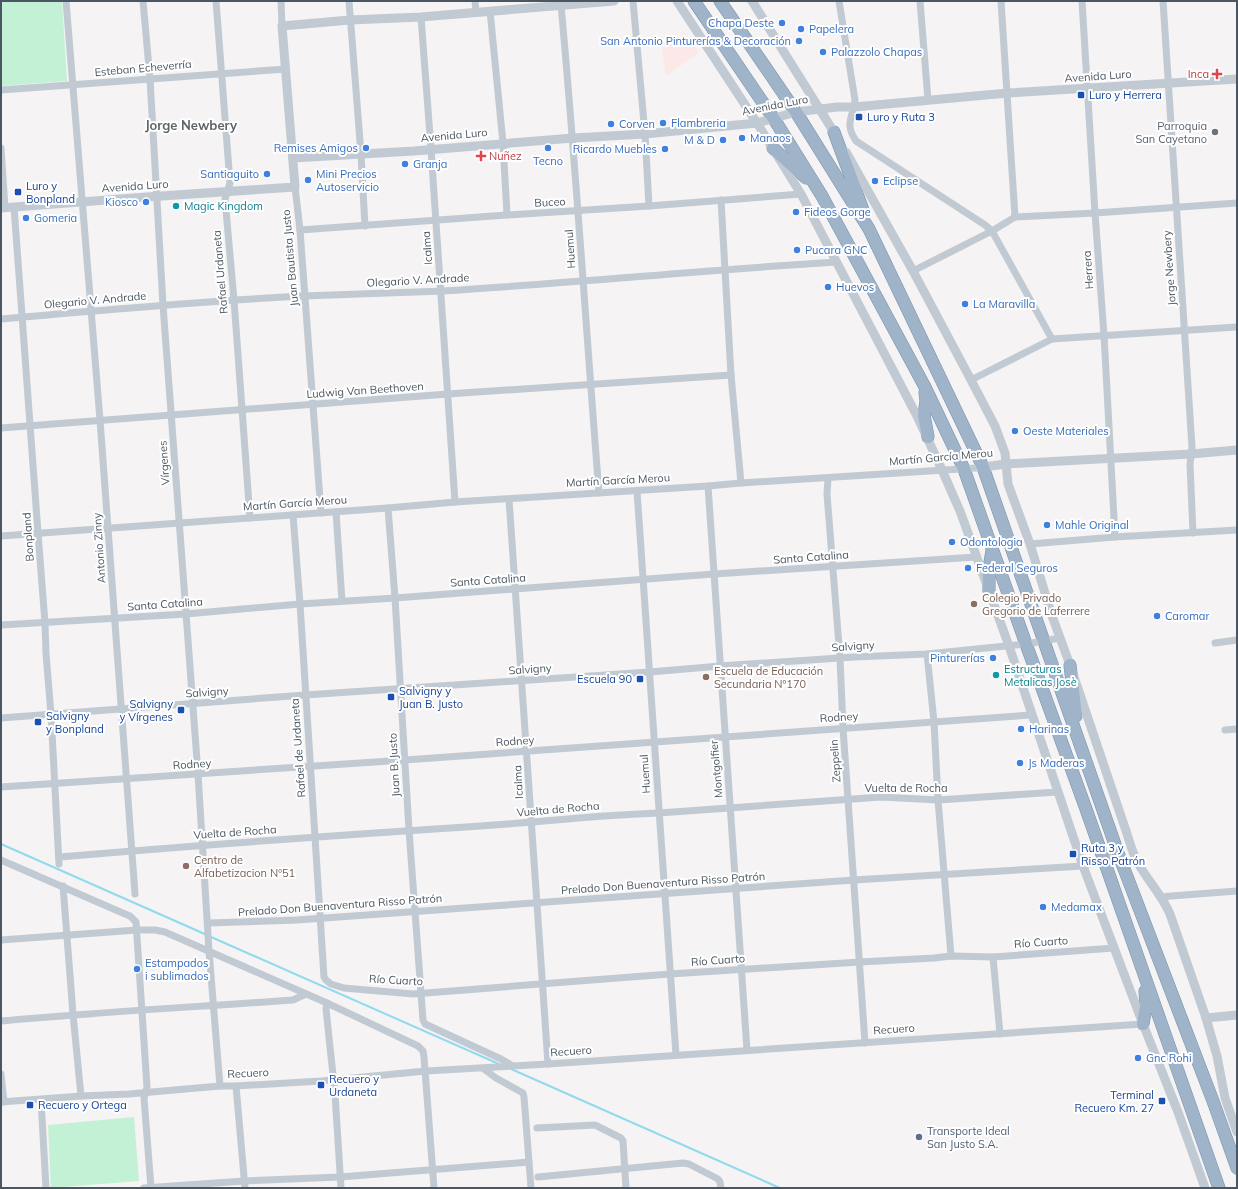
<svg xmlns="http://www.w3.org/2000/svg" width="1238" height="1189" font-family="Mulish,sans-serif">
<style>
.medical{fill:#fce8e6}
.green{fill:#c3f1d5}
.lines{fill:none;stroke-linecap:round;stroke-linejoin:round}
.stream{stroke:#90daee;stroke-width:2}
.trunk-casing{stroke:#7690ad;stroke-width:13}
.minor{stroke:#c1cad2;stroke-width:7}
.tertiary{stroke:#c1cad2;stroke-width:9}
.trunk{stroke:#9fb4c9;stroke-width:12}
.shop-dot{fill:#3f7fe0;stroke:#fff;stroke-width:1.5}
.health-dot{fill:#e0444e;stroke:#fff;stroke-width:1.5}
.transit-dot{fill:#1a4fb4;stroke:#fff;stroke-width:1.5}
.worship-dot{fill:#6b7280;stroke:#fff;stroke-width:1.5}
.culture-dot{fill:#0f9aa8;stroke:#fff;stroke-width:1.5}
.education-dot{fill:#8d6e63;stroke:#fff;stroke-width:1.5}
.service-dot{fill:#5c6f8a;stroke:#fff;stroke-width:1.5}
.labels{text-anchor:middle;stroke-width:4;stroke-linejoin:round;paint-order:stroke}
.shop-label{font-size:11px;fill:#366cbe;stroke:#fff;text-anchor:start}
.street-label{font-size:11px;fill:#4a5661;stroke:#fff}
.health-label{font-size:11px;fill:#be3a42;stroke:#fff;text-anchor:end}
.transit-label{font-size:11px;fill:#164399;stroke:#fff;text-anchor:start}
.worship-label{font-size:11px;fill:#5b616d;stroke:#fff;text-anchor:end}
.culture-label{font-size:11px;fill:#0d838f;stroke:#fff;text-anchor:start}
.education-label{font-size:11px;fill:#785e54;stroke:#fff;text-anchor:start}
.service-label{font-size:11px;fill:#4e5e75;stroke:#fff;text-anchor:start}
.quarter-label{font-size:13px;font-weight:bold;fill:#5f6368;stroke:#fff}
</style>
<rect width="100%" height="100%" fill="#f5f3f3"/>
<!-- medical -->
<path class="medical" d="M685,33l14,19 -33,24 -4,-27z"/>
<!-- green -->
<g class="green">
<path d="M1,1h61l5,80 -66,5z"/>
<path d="M134,1117l5,64 -88,7 -3,-63z"/>
</g>
<g class="lines">
<!-- stream -->
<g class="stream">
<path d="M1,844l206,91"/>
<path d="M211,937l288,127"/>
<path d="M511,1069l269,119"/>
</g>
<!-- trunk casing -->
<g class="trunk-casing">
<g id="trunk">
<path d="M694,1l80,118 48,77 103,191 39,82 62,175 60,165 133,379"/>
<path d="M720,1l76,111 73,117 114,238 135,386 95,248 24,67"/>
<path d="M834,132l29,78"/>
<path d="M773,148l33,30"/>
<path d="M925,392l1,9 -2,14 4,22"/>
<path d="M989,591v-23l3,-17"/>
<path d="M1070,665l6,51"/>
<path d="M1143,1024l3,-18 -1,-15"/>
</g>
</g>
<!-- minor -->
<g class="minor">
<path d="M66,1l34,419 35,474"/>
<path d="M143,1l7,78 13,226 35,469 11,177 11,135"/>
<path d="M216,1l14,182 -5,16 9,101 16,218"/>
<path d="M281,1l1,25"/>
<path d="M349,1l12,153 4,72"/>
<path d="M475,1l1,11"/>
<path d="M633,1l12,133 4,72"/>
<path d="M839,1l16,99c-2,18 -11,23 1,41l129,84 7,6 60,108"/>
<path d="M920,1l8,99"/>
<path d="M1001,1l14,216"/>
<path d="M1082,1l13,212 9,122 11,202"/>
<path d="M1163,1l29,446 -2,17 3,69"/>
<path d="M561,5c15,162 25,325 38,488"/>
<path d="M490,11l13,132 4,72"/>
<path d="M421,17l10,132 24,353"/>
<path d="M1,90l285,-21"/>
<path d="M1,148l4,60"/>
<path d="M295,187l5,43 21,283"/>
<path d="M721,200l10,175 10,108"/>
<path d="M14,207l24,326 7,90 1,31 5,60 8,150"/>
<path d="M300,230l207,-15 142,-9 152,-12"/>
<path d="M913,271l79,-40 23,-14 80,-4 142,-10"/>
<path d="M1,319c101,-9 201,-18 302,-23 47,-2 93,-3 139,-5 132,-8 263,-21 395,-29"/>
<path d="M971,380l81,-41 185,-12"/>
<path d="M1,428l447,-34 283,-19"/>
<path d="M828,478l-1,16 13,164 3,70 22,315"/>
<path d="M708,486l39,564"/>
<path d="M637,491l39,564"/>
<path d="M509,499l39,565"/>
<path d="M388,508l7,90 14,232 14,190 2,4 76,35 12,7"/>
<path d="M336,512l6,89"/>
<path d="M293,515l7,89 24,373 2,3 5,4 13,4 69,6 257,-20 190,-12 74,-4 17,-2 42,1 121,-9"/>
<path d="M1,536l387,-28 67,-6 253,-16 33,-3 235,-15 7,-1"/>
<path d="M1030,544l85,-7 122,-7"/>
<path d="M1,625l185,-11 114,-10 95,-6 319,-24 262,-17"/>
<path d="M1215,643l22,-3"/>
<path d="M927,654l7,68 4,78 13,156"/>
<path d="M1,718l304,-23 345,-23 70,-6 134,-9 73,-3 99,-10 34,-6"/>
<path d="M1225,730l12,-1"/>
<path d="M1,787l404,-27 626,-45"/>
<path d="M60,857c140,-12 281,-22 421,-31 59,-4 118,-11 178,-13l222,-16 57,3 119,-8"/>
<path d="M1,860l124,54 5,2 6,6 11,165 -3,11 7,90"/>
<path d="M63,886l10,128 8,82"/>
<path d="M1162,897l9,-1 66,-5"/>
<path d="M208,923l89,-3 557,-40 229,-14 20,-6 15,-7"/>
<path d="M1,940l136,-10h18l10,2 162,71 91,43 5,5 1,6 10,131"/>
<path d="M993,957l7,77"/>
<path d="M327,1003l-1,6 9,85 6,94"/>
<path d="M1,1021c97,-9 195,-14 292,-21l13,-6"/>
<path d="M484,1069l12,9 27,15 1,4 7,91"/>
<path d="M1,1074l3,28"/>
<path d="M236,1086l9,102"/>
<path d="M41,1100l5,88"/>
<path d="M1,1102l80,-6 48,-2 91,-8h16l85,-5 105,-10 122,-7 595,-40"/>
<path d="M537,1128l58,-3 26,13 2,3 3,47"/>
<path d="M538,1177l145,-14 6,1 29,15 2,3 1,6"/>
<path d="M144,1188l100,-7 96,-4 189,-15"/>
</g>
<!-- tertiary -->
<g class="tertiary">
<path d="M677,1l80,122 44,71 117,224 24,52 18,41 49,135 74,220 60,158 35,88 27,76"/>
<path d="M752,1l85,136"/>
<path d="M846,152l67,119 58,109 24,46 10,27 3,31 22,60 22,72 18,49 54,160c5,13 7,26 14,38 10,18 24,32 32,51l36,104 11,38 8,42 12,34"/>
<path d="M293,158l121,-7 159,-13 72,-4 112,-11 39,-11 41,-5h17l154,-14 229,-14"/>
<path d="M1,208l146,-11 148,-10 -13,-161 68,-6 71,-3 193,-16"/>
<path d="M983,467l23,-3 185,-10 46,-4"/>
<path d="M1206,1018l31,-3"/>
</g>
<!-- trunk -->
<use href="#trunk" class="trunk"/>
</g>
<!-- markers -->
<g class="shop-dot">
<circle cx="782" cy="23" r="4"/>
<circle cx="801" cy="29" r="4"/>
<circle cx="799" cy="41" r="4"/>
<circle cx="823" cy="52" r="4"/>
<circle cx="663" cy="123" r="4"/>
<circle cx="611" cy="124" r="4"/>
<circle cx="742" cy="138" r="4"/>
<circle cx="723" cy="140" r="4"/>
<circle cx="366" cy="148" r="4"/>
<circle cx="548" cy="148" r="4"/>
<circle cx="665" cy="149" r="4"/>
<circle cx="405" cy="164" r="4"/>
<circle cx="267" cy="174" r="4"/>
<circle cx="308" cy="180" r="4"/>
<circle cx="875" cy="181" r="4"/>
<circle cx="146" cy="202" r="4"/>
<circle cx="796" cy="212" r="4"/>
<circle cx="26" cy="218" r="4"/>
<circle cx="797" cy="250" r="4"/>
<circle cx="828" cy="287" r="4"/>
<circle cx="965" cy="304" r="4"/>
<circle cx="1015" cy="431" r="4"/>
<circle cx="1047" cy="525" r="4"/>
<circle cx="952" cy="542" r="4"/>
<circle cx="968" cy="568" r="4"/>
<circle cx="1157" cy="616" r="4"/>
<circle cx="993" cy="658" r="4"/>
<circle cx="1021" cy="729" r="4"/>
<circle cx="1020" cy="763" r="4"/>
<circle cx="1043" cy="907" r="4"/>
<circle cx="137" cy="969" r="4"/>
<circle cx="1138" cy="1058" r="4"/>
</g>
<g class="health-dot">
<path d="M1215 68h4v4h4v4h-4v4h-4v-4h-4v-4h4z"/>
<path d="M479 150h4v4h4v4h-4v4h-4v-4h-4v-4h4z"/>
</g>
<g class="transit-dot">
<rect x="1077" y="91" width="8" height="8" rx="2"/>
<rect x="855" y="113" width="8" height="8" rx="2"/>
<rect x="14" y="188" width="8" height="8" rx="2"/>
<rect x="636" y="675" width="8" height="8" rx="2"/>
<rect x="387" y="693" width="8" height="8" rx="2"/>
<rect x="177" y="706" width="8" height="8" rx="2"/>
<rect x="34" y="718" width="8" height="8" rx="2"/>
<rect x="1069" y="850" width="8" height="8" rx="2"/>
<rect x="317" y="1081" width="8" height="8" rx="2"/>
<rect x="1158" y="1097" width="8" height="8" rx="2"/>
<rect x="26" y="1101" width="8" height="8" rx="2"/>
</g>
<circle class="worship-dot" cx="1215" cy="132" r="4"/>
<g class="culture-dot">
<circle cx="176" cy="206" r="4"/>
<circle cx="996" cy="675" r="4"/>
</g>
<g class="education-dot">
<circle cx="974" cy="604" r="4"/>
<circle cx="706" cy="677" r="4"/>
<circle cx="186" cy="866" r="4"/>
</g>
<circle class="service-dot" cx="919" cy="1137" r="4"/>
<g class="labels">
<!-- shop labels -->
<g class="shop-label">
<text x="774" y="27" text-anchor="end">Chapa Deste</text>
<text x="809" y="33">Papelera</text>
<text x="791" y="45" text-anchor="end">San Antonio Pinturerías &amp; Decoración</text>
<text x="831" y="56">Palazzolo Chapas</text>
<text x="671" y="127">Flambreria</text>
<text x="619" y="128">Corven</text>
<text x="750" y="142">Manaos</text>
<text x="715" y="144" text-anchor="end">M &amp; D</text>
<text x="358" y="152" text-anchor="end">Remises Amigos</text>
<text x="657" y="153" text-anchor="end">Ricardo Muebles</text>
<text x="548" y="165" text-anchor="middle">Tecno</text>
<text x="413" y="168">Granja</text>
<text x="259" y="178" text-anchor="end">Santiaguito</text>
<text x="316" y="178">Mini Precios<tspan x="316" dy="13">Autoservicio</tspan></text>
<text x="883" y="185">Eclipse</text>
<text x="138" y="206" text-anchor="end">Kiosco</text>
<text x="804" y="216">Fideos Gorge</text>
<text x="34" y="222">Gomeria</text>
<text x="805" y="254">Pucara GNC</text>
<text x="836" y="291">Huevos</text>
<text x="973" y="308">La Maravilla</text>
<text x="1023" y="435">Oeste Materiales</text>
<text x="1055" y="529">Mahle Original</text>
<text x="960" y="546">Odontologia</text>
<text x="976" y="572">Federal Seguros</text>
<text x="1165" y="620">Caromar</text>
<text x="985" y="662" text-anchor="end">Pinturerías</text>
<text x="1029" y="733">Harinas</text>
<text x="1028" y="767">Js Maderas</text>
<text x="1051" y="911">Medamax</text>
<text x="145" y="967">Estampados<tspan x="145" dy="13">i sublimados</tspan></text>
<text x="1146" y="1062">Gnc Rohi</text>
</g>
<!-- street labels -->
<g class="street-label">
<text transform="translate(143 68) rotate(-5)" y="4">Esteban Echeverría</text>
<text transform="translate(1098 76) rotate(-4)" y="4">Avenida Luro</text>
<text transform="translate(775 105) rotate(-11)" y="4">Avenida Luro</text>
<text transform="translate(454 135) rotate(-5)" y="4">Avenida Luro</text>
<text transform="translate(135 186) rotate(-4)" y="4">Avenida Luro</text>
<text transform="translate(550 202) rotate(-3)" y="4">Buceo</text>
<text transform="translate(427 248) rotate(-94)" y="4">Icalma</text>
<text transform="translate(570 249) rotate(-94)" y="4">Huemul</text>
<text transform="translate(290 258) rotate(-95)" y="4">Juan Bautista Justo</text>
<text transform="translate(1169 268) rotate(-94)" y="4">Jorge Newbery</text>
<text transform="translate(1088 270) rotate(-94)" y="4">Herrera</text>
<text transform="translate(220 272) rotate(-95)" y="4">Rafael Urdaneta</text>
<text transform="translate(418 280) rotate(-3)" y="4">Olegario V. Andrade</text>
<text transform="translate(95 300) rotate(-5)" y="4">Olegario V. Andrade</text>
<text transform="translate(365 390) rotate(-4)" y="4">Ludwig Van Beethoven</text>
<text transform="translate(941 457) rotate(-5)" y="4">Martín García Merou</text>
<text transform="translate(164 463) rotate(-94)" y="4">Vírgenes</text>
<text transform="translate(618 480) rotate(-3)" y="4">Martín García Merou</text>
<text transform="translate(295 503) rotate(-4)" y="4">Martín García Merou</text>
<text transform="translate(28 537) rotate(-94)" y="4">Bonpland</text>
<text transform="translate(99 548) rotate(-94)" y="4">Antonio Zinny</text>
<text transform="translate(811 557) rotate(-4)" y="4">Santa Catalina</text>
<text transform="translate(488 580) rotate(-4)" y="4">Santa Catalina</text>
<text transform="translate(165 604) rotate(-4)" y="4">Santa Catalina</text>
<text transform="translate(853 646) rotate(-4)" y="4">Salvigny</text>
<text transform="translate(530 669) rotate(-4)" y="4">Salvigny</text>
<text transform="translate(207 692) rotate(-4)" y="4">Salvigny</text>
<text transform="translate(839 717) rotate(-4)" y="4">Rodney</text>
<text transform="translate(515 741) rotate(-4)" y="4">Rodney</text>
<text transform="translate(298 748) rotate(-94)" y="4">Rafael de Urdaneta</text>
<text transform="translate(835 761) rotate(-94)" y="4">Zeppelin</text>
<text transform="translate(192 764) rotate(-4)" y="4">Rodney</text>
<text transform="translate(394 765) rotate(-93)" y="4">Juan B. Justo</text>
<text transform="translate(716 769) rotate(-95)" y="4">Montgolfier</text>
<text transform="translate(645 774) rotate(-94)" y="4">Huemul</text>
<text transform="translate(518 782) rotate(-93)" y="4">Icalma</text>
<text x="906" y="792">Vuelta de Rocha</text>
<text transform="translate(558 809) rotate(-5)" y="4">Vuelta de Rocha</text>
<text transform="translate(235 832) rotate(-4)" y="4">Vuelta de Rocha</text>
<text transform="translate(663 883) rotate(-4)" y="4">Prelado Don Buenaventura Risso Patrón</text>
<text transform="translate(340 905) rotate(-4)" y="4">Prelado Don Buenaventura Risso Patrón</text>
<text transform="translate(1041 942) rotate(-4)" y="4">Río Cuarto</text>
<text transform="translate(718 960) rotate(-4)" y="4">Río Cuarto</text>
<text transform="translate(396 980) rotate(3)" y="4">Río Cuarto</text>
<text transform="translate(894 1029) rotate(-4)" y="4">Recuero</text>
<text transform="translate(571 1051) rotate(-4)" y="4">Recuero</text>
<text transform="translate(248 1073) rotate(-3)" y="4">Recuero</text>
</g>
<!-- health labels -->
<g class="health-label">
<text x="1209" y="78">Inca</text>
<text x="489" y="160" text-anchor="start">Nuñez</text>
</g>
<!-- transit labels -->
<g class="transit-label">
<text x="1089" y="99">Luro y Herrera</text>
<text x="867" y="121">Luro y Ruta 3</text>
<text x="26" y="190">Luro y<tspan x="26" dy="13">Bonpland</tspan></text>
<text x="632" y="683" text-anchor="end">Escuela 90</text>
<text x="399" y="695">Salvigny y<tspan x="399" dy="13">Juan B. Justo</tspan></text>
<text x="173" y="708" text-anchor="end">Salvigny<tspan x="173" dy="13">y Vírgenes</tspan></text>
<text x="46" y="720">Salvigny<tspan x="46" dy="13">y Bonpland</tspan></text>
<text x="1081" y="852">Ruta 3 y<tspan x="1081" dy="13">Risso Patrón</tspan></text>
<text x="329" y="1083">Recuero y<tspan x="329" dy="13">Urdaneta</tspan></text>
<text x="1154" y="1099" text-anchor="end">Terminal<tspan x="1154" dy="13">Recuero Km. 27</tspan></text>
<text x="38" y="1109">Recuero y Ortega</text>
</g>
<!-- worship labels -->
<g class="worship-label">
<text x="1207" y="130">Parroquia<tspan x="1207" dy="13">San Cayetano</tspan></text>
</g>
<!-- culture labels -->
<g class="culture-label">
<text x="184" y="210">Magic Kingdom</text>
<text x="1004" y="673">Estructuras<tspan x="1004" dy="13">Metalicas Josè</tspan></text>
</g>
<!-- education labels -->
<g class="education-label">
<text x="982" y="602">Colegio Privado<tspan x="982" dy="13">Gregorio de Laferrere</tspan></text>
<text x="714" y="675">Escuela de Educación<tspan x="714" dy="13">Secundaria Nº170</tspan></text>
<text x="194" y="864">Centro de<tspan x="194" dy="13">Alfabetizacion Nº51</tspan></text>
</g>
<!-- service labels -->
<g class="service-label">
<text x="927" y="1135">Transporte Ideal<tspan x="927" dy="13">San Justo S.A.</tspan></text>
</g>
<!-- quarter labels -->
<g class="quarter-label">
<text x="191" y="130">Jorge Newbery</text>
</g>
</g>
<!-- border -->
<rect width="1238" height="1189" fill="none" stroke="#4a5661" stroke-width="4"/>
</svg>
